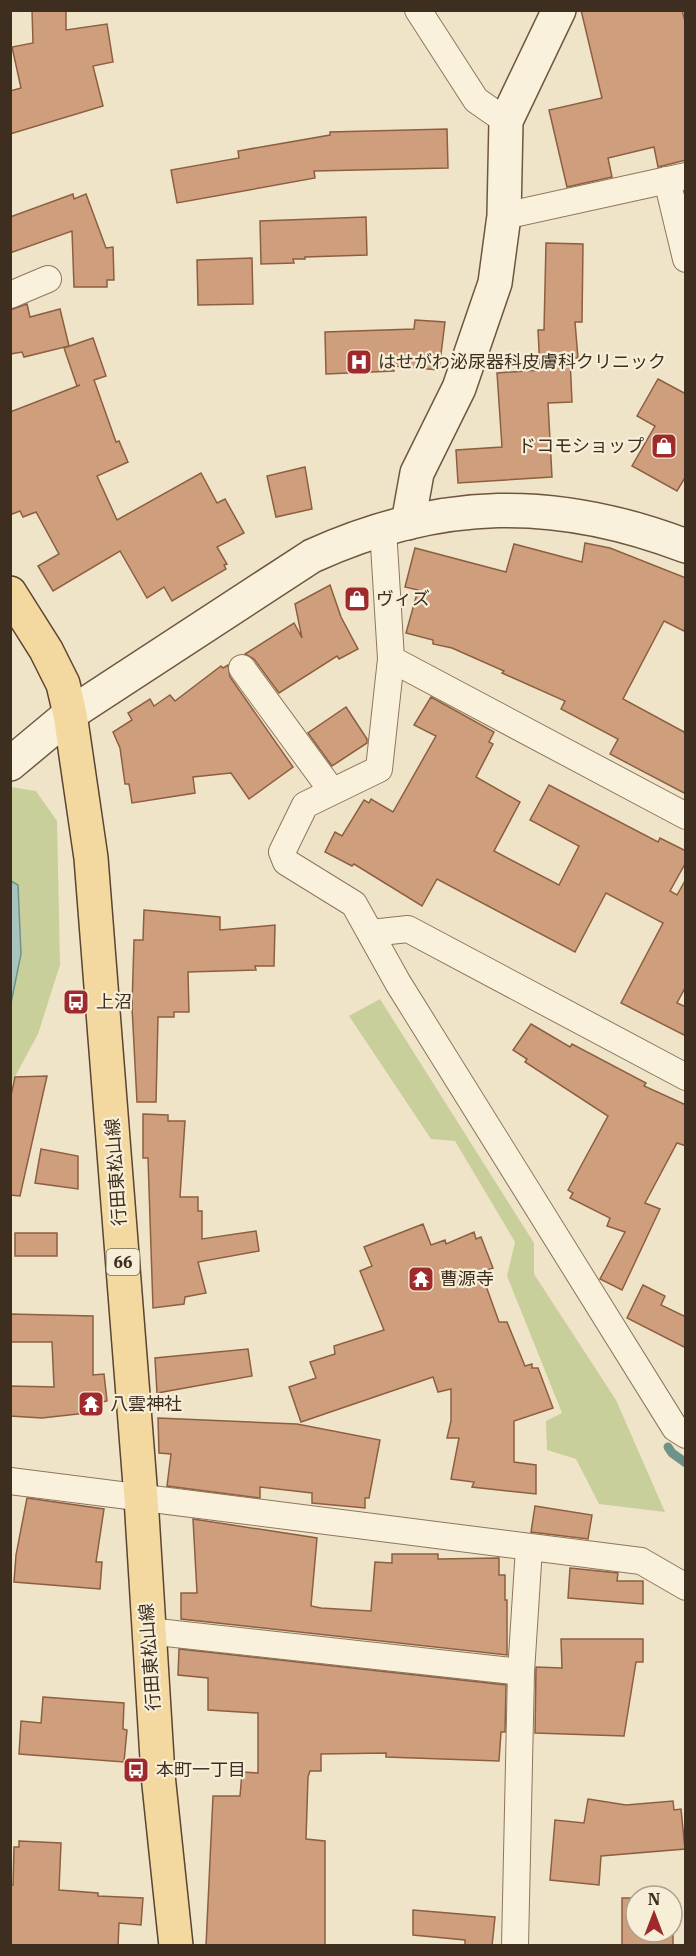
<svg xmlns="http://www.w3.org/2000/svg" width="696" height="1956" font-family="'IBM Plex Serif','Noto Sans JP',serif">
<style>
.green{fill:#c9cf9b}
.water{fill:#a9c4bc;stroke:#6f938a;stroke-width:1.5}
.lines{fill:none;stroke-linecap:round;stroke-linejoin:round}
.stream{stroke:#6f938a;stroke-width:9}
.building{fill:#cf9f7d;stroke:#8d5f41;stroke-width:1.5}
.street-casing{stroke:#8d765c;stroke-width:28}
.secondary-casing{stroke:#6f573f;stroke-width:36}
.primary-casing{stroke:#5b4430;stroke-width:36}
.street{stroke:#faf1dc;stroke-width:26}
.secondary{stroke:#faf1dc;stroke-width:33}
.primary{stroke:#f3d9a0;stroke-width:33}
.labels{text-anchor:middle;stroke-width:4.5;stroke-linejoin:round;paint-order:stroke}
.shield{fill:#f7eed8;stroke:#756857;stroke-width:1.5}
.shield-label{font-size:16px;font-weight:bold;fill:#3d2e20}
.poi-label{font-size:18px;fill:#3d2e20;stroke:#f7eed8;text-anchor:start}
.street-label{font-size:18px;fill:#3d2e20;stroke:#f7eed8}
</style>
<rect width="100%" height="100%" fill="#f0e4c8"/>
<!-- green -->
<g class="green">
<path d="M11,787l25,4 21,30 3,144 -22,69 -27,50z"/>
<path d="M380,999l154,244v31l82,126 49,112 -66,-8 -23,-45 -29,-9 -1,-29 16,-8 -55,-137 8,-34 -60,-101 -24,-2 -82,-123z"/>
</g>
<!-- water -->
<path class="water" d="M11,881l7,4 3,69 -10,49z"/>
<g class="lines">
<!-- stream -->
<path class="stream" d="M668,1447l4,6 14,10"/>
</g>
<!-- building -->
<g class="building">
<path d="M32,10h34v20l41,-6 6,38 -20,4 10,40 -93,28v-43l11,-3 -9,-41 21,-4z"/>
<path d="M581,10h101l4,15v135l-28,7 -4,-20 -46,11 4,19 -45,10 -18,-77 53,-12z"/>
<path d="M447,129l1,39 -134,3 1,7 -138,25 -6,-33 68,-12 -1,-7 92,-16v-3z"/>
<path d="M73,194l1,5 12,-5 20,54 7,-1 1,33h-7v7h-33l-2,-56 -62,22v-36z"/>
<path d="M366,217l1,38 -62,2v2h-12l1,4 -33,1 -1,-43z"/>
<path d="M546,243l37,1 -1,78h-7l3,36h-8l2,44 -24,1 4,74 -94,6 -2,-33 46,-3 -5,-74 43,-3 -2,-40h6z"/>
<path d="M252,258l1,46 -55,1 -1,-45z"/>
<path d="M27,304l3,13 30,-8 9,37 -45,11 -2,-5 -12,2v-44z"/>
<path d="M415,320l30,2 -6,48 -46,-4 1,5 -68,3 -1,-42 89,-3z"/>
<path d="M93,338l13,38 -12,4 22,62 3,-1 9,21 -31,14 20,44 84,-47 16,30 8,-4 19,34 -27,14 10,17 -3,1 2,4 -54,32 -8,-14 -17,11 -27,-47 -67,40 -15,-25 21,-12 -23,-42 -13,5 -3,-6 -10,4v-103l70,-27 -3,1 -13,-38z"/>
<path d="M658,379l28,15v82l-9,15 -45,-25 23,-40 -18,-10z"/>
<path d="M305,467l7,42 -36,8 -9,-41z"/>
<path d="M585,543l25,5 76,30v54l-22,-11 -41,78 63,34v61l-76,-40 8,-15 -57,-30 4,-8 -63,-28 2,-2 -52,-23 -19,-4v-4l-27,-7 12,-43 -13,-3 10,-39 91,24 8,-28 68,18z"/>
<path d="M330,585l11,32 17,32 -19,10 -2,-3 -58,37 -25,-34 -9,-5 49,-31 8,15 -7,-34z"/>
<path d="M228,665l2,12 63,90 -44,32 -18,-26 -38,4 2,16 -63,10 -3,-19h-4l-5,-36 -7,-16 19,-12 -4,-7 22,-14 4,7 16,-11 5,6 46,-35 2,2z"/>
<path d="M431,697l63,35 -5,10 4,2 -17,33 44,25 -26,49 65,34 20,-39 -49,-26 19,-35 109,57 2,-4 26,13v11l-16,29 7,4 9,-16v107l-9,17 9,4v29l-65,-33 42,-80 -57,-30 -31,59 -138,-73 -15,27 -68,-42 -2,2 -27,-14 10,-20 7,4 22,-36 5,3 2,-4 22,13 43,-76 -22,-11z"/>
<path d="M346,707l21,32v4l-35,23 -24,-33z"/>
<path d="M144,910l76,7v13l55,-5 -1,41h-19l1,4 -68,2 1,40h-15v5h-16l-2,85h-19l-5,-95 2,-67h9z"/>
<path d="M531,1024l39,23 2,-3 74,39 -2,3 42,19v41l-9,-3 -32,60 15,6 -38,81 -22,-11 25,-47 -18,-6 3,-8 -40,-20 3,-5 -5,-3 40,-74 -83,-54 2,-3 -14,-9z"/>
<path d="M47,1076l-27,120 -10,-1v-95l5,-23z"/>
<path d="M143,1114l25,1v6h17l-5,76h18v14h4v28l54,-8 3,20 -61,11 8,31 -21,4 -1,7 -31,4 -5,-150h-5z"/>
<path d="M41,1149l37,7v33l-43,-6z"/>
<path d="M423,1224l8,21 14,-5 1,4 28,-12 2,7 5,-2 12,31 -12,4 18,50h8l18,44 7,-2v4h6l15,40 -39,13v41l22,3v29l-64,-7 2,-5 -23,-3 8,-41h-12l4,-17v-32l-13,3 -5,-15 -132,45 -12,-35 27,-9 -6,-16 25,-8 -1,-8 50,-16 -24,-59 12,-5 -8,-19z"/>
<rect x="15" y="1233" width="42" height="23"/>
<path d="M643,1285l22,11 -4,9 25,12v31l-59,-30z"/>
<path d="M10,1314l83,2v59l11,-1 3,27 -13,3 1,8 -53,6 -32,-2v-30l44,1 -2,-45h-42z"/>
<path d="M248,1349l4,27 -95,17 -2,-35z"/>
<path d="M158,1418l139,6 83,16 -11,58h-4v10l-53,-5v-10l-52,-6v11l-93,-12 4,-32 -12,-1z"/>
<path d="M27,1498l77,11 -8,53h6l-2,27 -86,-7 2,-27z"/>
<path d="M535,1506l57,9 -4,24 -57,-7z"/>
<path d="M193,1519l124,19 -6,68 10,2 50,3 4,-49 17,1v-9h46v5l61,-1v17h6v25h2v55l-326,-36v-26h16z"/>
<path d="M570,1568l48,5 -1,8h26v23l-75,-6z"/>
<path d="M561,1639h82v23h-7l-12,74 -89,-3 1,-66 26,1z"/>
<path d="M179,1649l327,36 -1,47h-4l-2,29 -113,-4v-4l-65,1v17h-11l-2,6 -2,62 19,2v105h-119l7,-150h27l2,-24 16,1v-60l-50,-3v-32l-30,-3z"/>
<path d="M43,1697l81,6 -1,26 4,1 -3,32 -105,-8 2,-33 20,2z"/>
<path d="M588,1799l38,6 47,-4 1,9 7,-1 4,40 -84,7 -2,29 -49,-5 5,-60 29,3z"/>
<path d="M19,1841l42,2 -2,47 39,3v3l45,2 -2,27 -22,-2 -1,23h-108v-61h3l1,-38h5z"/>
<path d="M622,1898h14v34h36l1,-34v48h-51z"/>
<path d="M413,1910l82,7 -3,29h-27v-6l-52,-5z"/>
</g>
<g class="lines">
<!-- street casing -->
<g class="street-casing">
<g id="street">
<path d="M418,10l58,90 30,21"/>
<path d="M667,180l19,79"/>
<path d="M504,216l182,-40"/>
<path d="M10,295l38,-16"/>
<path d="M383,529l8,130 -12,110 -74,36 -23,47 4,10 68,42 44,79 277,445 11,7"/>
<path d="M391,659l295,157"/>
<path d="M242,668l90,123"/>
<path d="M371,933l37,-4 278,148"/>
<path d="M10,1481l631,80 45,26"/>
<path d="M148,1631l373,41"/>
<path d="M515,1946l6,-274 8,-124"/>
</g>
</g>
<!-- secondary casing -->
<g class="secondary-casing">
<g id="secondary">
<path d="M408,523l9,-50 42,-85 36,-105 9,-67 2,-95 53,-111"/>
<path d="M10,764l60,-50 242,-158c128,-58 243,-60 374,-10"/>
</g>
</g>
<!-- primary casing -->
<g class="primary-casing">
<path id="primary" d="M10,593l36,57 17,34 7,30 21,144 50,640 17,277 18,171"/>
</g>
<!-- street -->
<use href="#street" class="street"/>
<!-- secondary -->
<use href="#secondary" class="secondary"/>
<!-- primary -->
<use href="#primary" class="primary"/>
</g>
<!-- icons -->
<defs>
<g id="hospital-square" transform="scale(1.35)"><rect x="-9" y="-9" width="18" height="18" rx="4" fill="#9e2a2b" stroke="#f7eed8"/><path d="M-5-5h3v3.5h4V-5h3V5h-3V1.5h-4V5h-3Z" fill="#fff"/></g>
<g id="shop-square" transform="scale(1.35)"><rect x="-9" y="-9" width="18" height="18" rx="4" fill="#9e2a2b" stroke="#f7eed8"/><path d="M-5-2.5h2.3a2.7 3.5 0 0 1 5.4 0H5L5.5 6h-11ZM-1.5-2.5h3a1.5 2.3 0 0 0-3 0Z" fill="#fff"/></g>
<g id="bus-square" transform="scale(1.35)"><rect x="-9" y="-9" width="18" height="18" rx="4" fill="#9e2a2b" stroke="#f7eed8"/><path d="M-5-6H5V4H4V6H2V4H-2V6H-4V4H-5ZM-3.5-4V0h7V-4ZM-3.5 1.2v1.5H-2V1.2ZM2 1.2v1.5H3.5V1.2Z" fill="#fff"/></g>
<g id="temple-square" transform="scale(1.35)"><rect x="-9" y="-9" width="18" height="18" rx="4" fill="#9e2a2b" stroke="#f7eed8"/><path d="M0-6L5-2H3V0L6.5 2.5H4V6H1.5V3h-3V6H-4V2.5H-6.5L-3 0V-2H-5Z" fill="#fff"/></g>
</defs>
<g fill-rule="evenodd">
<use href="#hospital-square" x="359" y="362"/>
<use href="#shop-square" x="664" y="446"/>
<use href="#shop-square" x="357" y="599"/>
<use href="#bus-square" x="76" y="1002"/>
<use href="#temple-square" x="421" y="1279"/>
<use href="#temple-square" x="91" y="1404"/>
<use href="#bus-square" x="136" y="1770"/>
</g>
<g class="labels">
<!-- shield labels -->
<rect class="shield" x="106.5" y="1249" width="33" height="26" rx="4.5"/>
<g class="shield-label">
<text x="123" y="1268">66</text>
</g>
<!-- poi labels -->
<g class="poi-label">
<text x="378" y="368">はせがわ泌尿器科皮膚科クリニック</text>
<text x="644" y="452" text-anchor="end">ドコモショップ</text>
<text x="376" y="605">ヴィズ</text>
<text x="96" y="1008">上沼</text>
<text x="440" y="1285">曹源寺</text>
<text x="110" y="1410">八雲神社</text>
<text x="156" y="1776">本町一丁目</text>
</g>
<!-- street labels -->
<g class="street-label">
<text transform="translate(116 1172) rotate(-94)" y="6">行田東松山線</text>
<text transform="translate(150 1657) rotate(-94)" y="6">行田東松山線</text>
</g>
</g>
<!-- border -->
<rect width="696" height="1956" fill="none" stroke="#3d2e20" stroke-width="24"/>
<!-- north arrow -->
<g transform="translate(654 1914)"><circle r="28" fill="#f7eed8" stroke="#ada18e" stroke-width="1.5"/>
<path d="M0-4.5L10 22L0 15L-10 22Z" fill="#9e2a2b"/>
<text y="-9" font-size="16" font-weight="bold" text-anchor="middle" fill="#3d2e20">N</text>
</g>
</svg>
